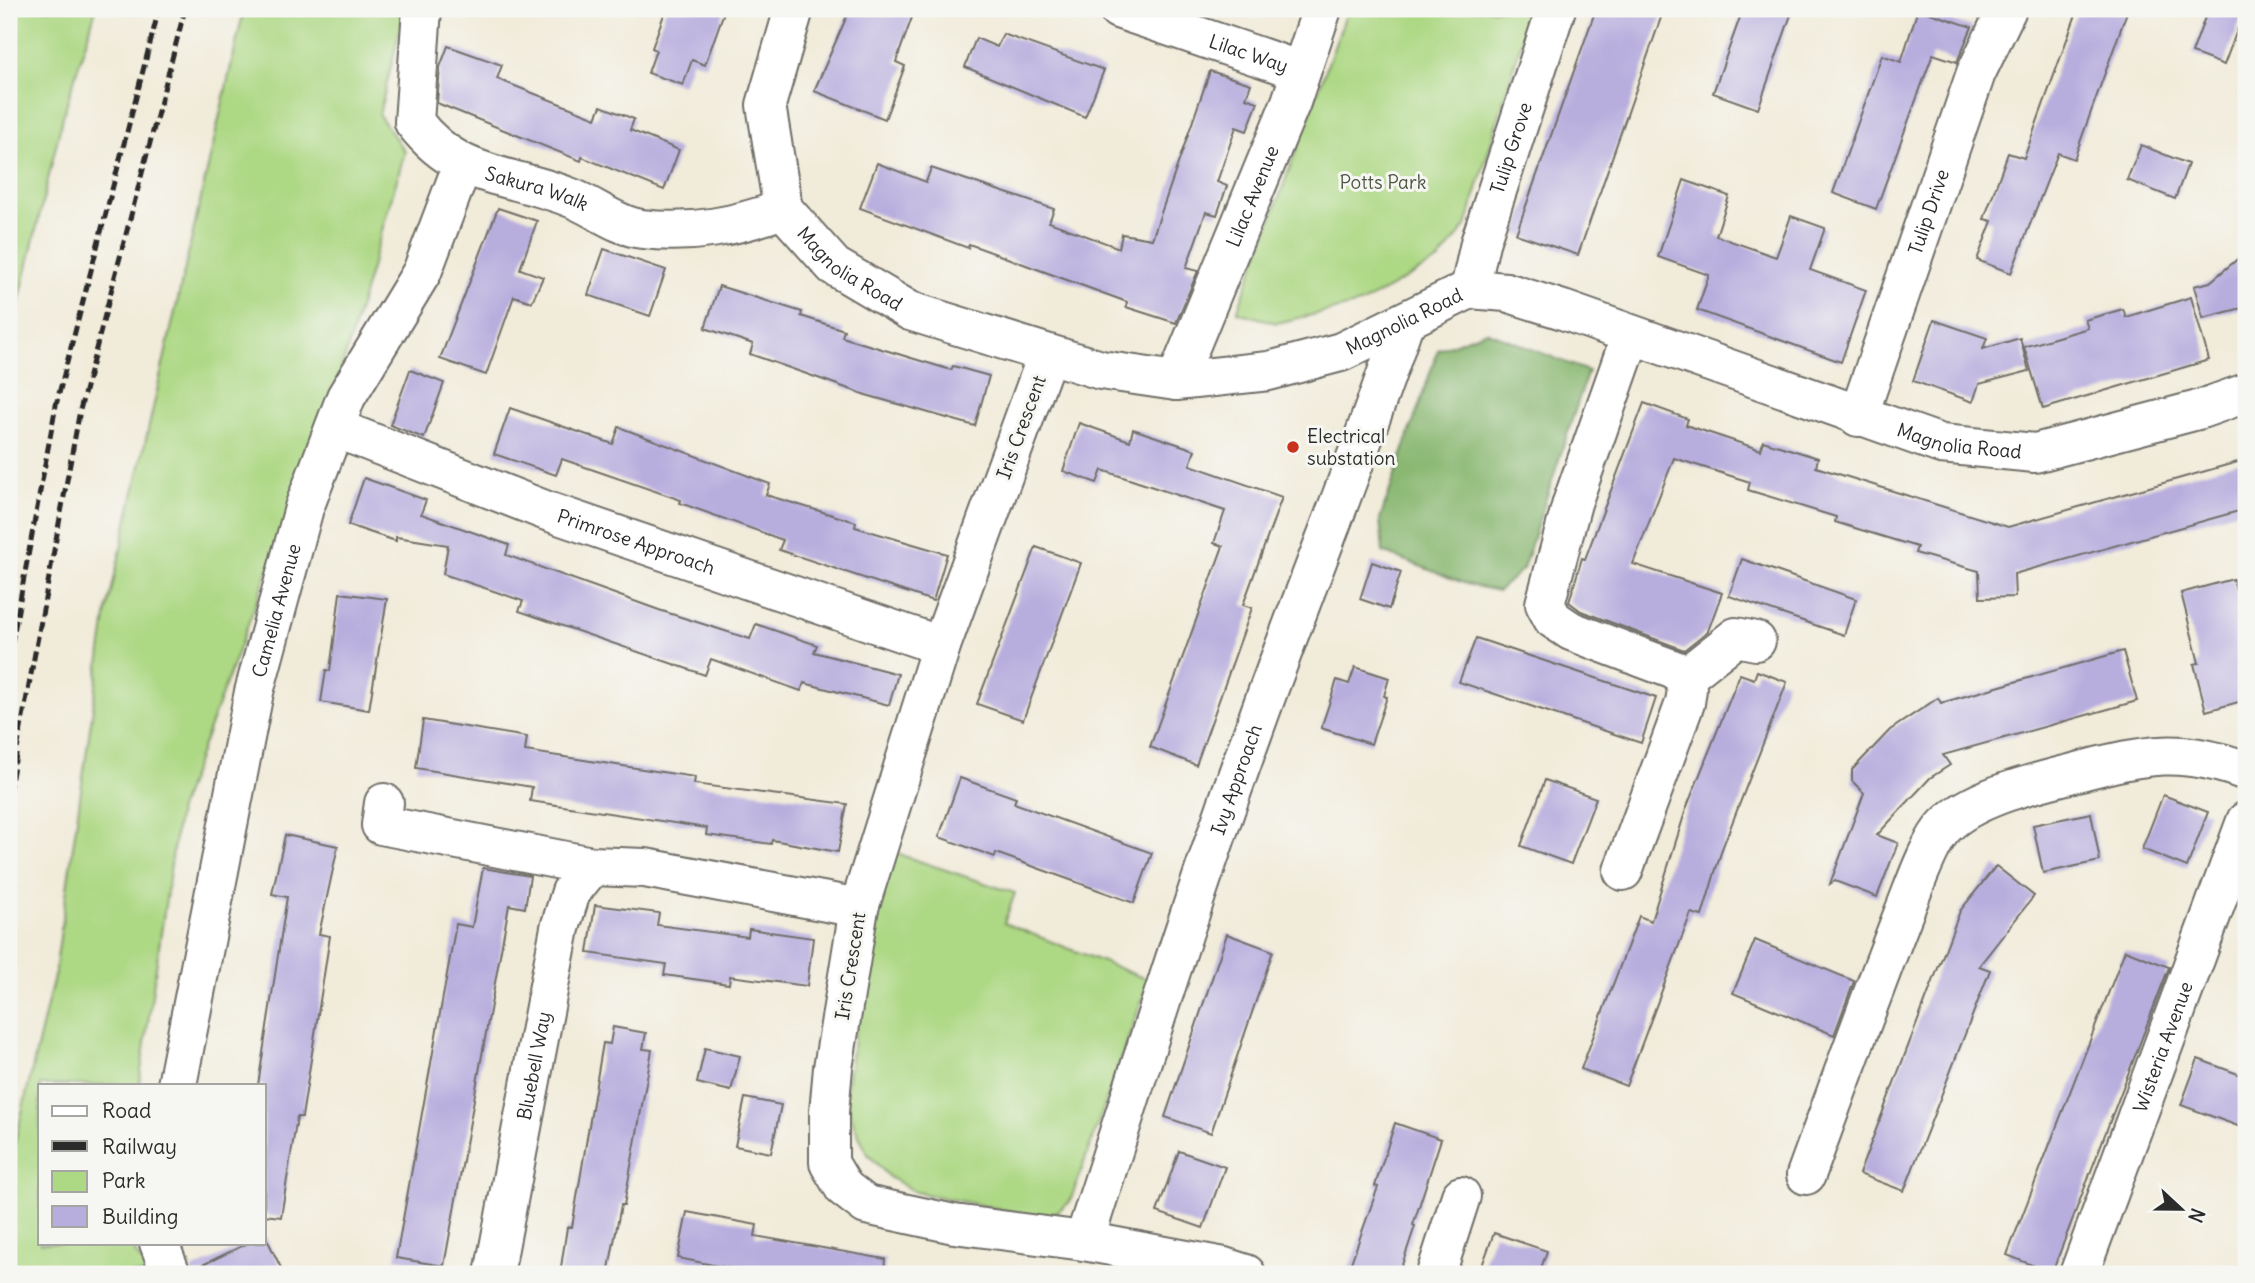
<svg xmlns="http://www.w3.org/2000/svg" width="2255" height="1283" font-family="Delius,sans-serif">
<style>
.green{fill:#add884;stroke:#6c8258;stroke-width:2}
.forest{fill:#8ab872;stroke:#5a724e;stroke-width:2}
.building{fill:#b8aede}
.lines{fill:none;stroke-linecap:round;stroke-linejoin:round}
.street-casing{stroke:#706e68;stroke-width:42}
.street{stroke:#fff;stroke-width:38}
.rail{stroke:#2b2b2b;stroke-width:5;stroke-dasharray:10 5;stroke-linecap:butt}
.poi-dot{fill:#c8321e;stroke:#f6f6f2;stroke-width:2.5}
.labels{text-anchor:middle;stroke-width:6;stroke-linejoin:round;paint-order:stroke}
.street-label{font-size:19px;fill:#2b2b2b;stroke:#f6f6f2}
.park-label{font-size:19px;fill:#4c5641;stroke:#f6f6f2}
.poi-label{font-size:19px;fill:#2b2b2b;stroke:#f6f6f2;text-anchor:start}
</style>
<rect width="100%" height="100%" fill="#f6f6f2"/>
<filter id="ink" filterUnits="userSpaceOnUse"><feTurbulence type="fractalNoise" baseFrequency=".0143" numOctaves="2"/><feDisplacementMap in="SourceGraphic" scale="14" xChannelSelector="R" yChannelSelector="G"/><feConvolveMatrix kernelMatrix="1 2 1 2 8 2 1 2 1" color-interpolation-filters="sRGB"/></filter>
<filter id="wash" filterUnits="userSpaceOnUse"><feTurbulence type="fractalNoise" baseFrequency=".00686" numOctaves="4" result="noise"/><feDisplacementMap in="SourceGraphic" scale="28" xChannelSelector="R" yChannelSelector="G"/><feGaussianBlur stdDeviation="1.57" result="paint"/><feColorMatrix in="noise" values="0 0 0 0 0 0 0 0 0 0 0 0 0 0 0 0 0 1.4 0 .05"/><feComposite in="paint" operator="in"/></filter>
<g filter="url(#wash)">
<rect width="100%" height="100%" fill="#f1ebd9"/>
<!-- green -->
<g class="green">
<path d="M9,9h87l-33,107 -54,228z"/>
<path d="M244,9h161l-26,106 26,37 -70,239 -156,418 -40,276h-99v158h95v10l16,21h-142l2,-115 44,-187 52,-362z"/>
<path d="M1348,9h183l-65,217 -27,34 -79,44 -83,19 -40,-11z"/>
<path d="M892,852l123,41 -11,30 145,57 -79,222 -17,12 -23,1 -115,-23 -26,-15 -22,-24 -13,-28 -9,-30 29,-178z"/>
</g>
<!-- forest -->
<path class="forest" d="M1486,331l102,40 -65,198 -25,22 -32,-7 -83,-32 -3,-33 58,-169z"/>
<g id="blocks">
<!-- building -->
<g class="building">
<path d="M666,9h59l-20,56 -13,-5 -9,25 -35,-12 8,-23 -4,-2z"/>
<path d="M850,9h65l-19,53 9,4 -20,53 -71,-28z"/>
<path d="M1596,9h68l-86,246 -62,-21z"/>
<path d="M1743,9h50l-35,100 -45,-16z"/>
<path d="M1918,9l54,18 -15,35 -24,-8 -57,155 -43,-16 49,-138 19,7z"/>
<path d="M2078,9h50l-54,150 -16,-6 -47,120 -34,-13 15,-39 -8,-2 24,-66 16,5z"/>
<path d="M2208,9h37l-21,56 -32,-12z"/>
<path d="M1003,34l101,36 -19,47 -120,-50 11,-29 21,9z"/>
<path d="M448,46l54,19 -5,14 99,39 5,-12 33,13 -4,11 49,20 -15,40 -82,-33 -1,4 -144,-58 3,-36z"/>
<path d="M1210,71l41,13 -5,14 12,4 -11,29 -11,-4 -19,55 10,4 -10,29 -11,-3 -20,56 12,3 -22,52 -50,-16 1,-5 -158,-58 -1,4 -108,-40 17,-45 49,19 5,-14 123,41 -5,13 70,26 3,-14 30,5z"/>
<path d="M2141,145l47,19 -13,35 -48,-19z"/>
<path d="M1684,180l45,16 -13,40 60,21 15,-41 34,12 -15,42 56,20 -25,72 -144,-52 12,-35 -51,-18z"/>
<path d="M498,208l39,13 -17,48 23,8 -11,25 -18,-6 -28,79 -46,-16z"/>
<path d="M604,249l62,21 -16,46 -62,-21z"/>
<path d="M2246,252v55l-43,11 -9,-32 16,-4z"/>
<path d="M719,286l83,26 -1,4 43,14 -2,7 109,33 2,-4 36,10 -14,50 -109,-31 -116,-41 3,-10 -48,-16z"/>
<path d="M2191,297l18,63 -166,49 -19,-62 64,-19 -3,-8 38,-11 3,8z"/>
<path d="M1934,320l53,18 -4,11 37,-11 9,33 -50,13 -6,18 -60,-21z"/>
<path d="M410,370l34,13 -20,55 -34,-13z"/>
<path d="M1644,403l44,16 -2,6 75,25 2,-9 55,17 -2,9 192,60 233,-66 5,18v30l-232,65 1,23 -35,1 -1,-27 -64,-18 2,-6 -82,-25 1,-5 -88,-27 2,-8 -76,-24 -41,106 89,29 -14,38 -24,19 -103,-39 -12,-9 13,-44 3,1z"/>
<path d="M510,408l103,36 6,-17 151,57 -4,11 90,27 -1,5 92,27 -14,47 -154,-51 4,-10 -103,-37 1,-3 -119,-41 -6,16 -62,-21z"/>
<path d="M1079,423l51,18 3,-12 62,21 -5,15 92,32 -39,108 9,3 -56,157 -46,-18 73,-201 -9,-3 11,-32 -123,-41 -5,13 -34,-12z"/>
<path d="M364,478l62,22 -5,14 88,31 -3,10 153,55 91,29 6,-15 61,21 -3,7 84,22 -9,31 -85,-22 -3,8 -90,-32 -6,16 -186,-64 4,-10 -80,-27 5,-29 -52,-8v4l-48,-16z"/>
<path d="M1036,547l45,16 -58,157 -46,-16z"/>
<path d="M1742,559l114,40 -12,36 -115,-39z"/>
<path d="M1372,562l29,10 -12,37 -29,-10z"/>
<path d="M2233,579l7,26 6,-2v97l-40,11 -12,-47 5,-1 -18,-70z"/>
<path d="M340,593l47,6 -18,111 -48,-8 5,-32 4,1z"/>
<path d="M1476,638l180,60 -15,45 -182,-61z"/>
<path d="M2123,651l14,50 -194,54 7,10 -20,13 -53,57 21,8 -21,54 -42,-16 -5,3 34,-91 -12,-12v-11l38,-40 48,-32 3,5z"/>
<path d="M1355,667l34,11 -5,18 3,1 -16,47 -50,-16 16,-48 12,4z"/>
<path d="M1757,671l30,11 -65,167 -20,67 -11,-3 -65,173 -45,-17 58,-153 12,5 35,-112 54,-135 14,5z"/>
<path d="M423,720l104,17 -2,14 170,26 -1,7 153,20 -9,48 -66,-12 -1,4 -65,-9 1,-7 -177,-27 2,-14 -116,-19z"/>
<path d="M960,778l56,20 -2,5 138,50 -18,50 -138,-50 -1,4 -56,-20z"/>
<path d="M1545,780l51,18 -25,66 -50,-18z"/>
<path d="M2163,795l45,17 -21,55 -45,-18z"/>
<path d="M2091,813l9,48 -57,12 -10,-48z"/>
<path d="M285,835l53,11 -19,88 11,2 -18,117 -10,64h-5l-16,100 -17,-2v-130h-6l29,-188 -15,-3z"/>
<path d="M1996,866l38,30 -55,70 11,4 -86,221 -45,-17 101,-263z"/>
<path d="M483,868l47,8 -5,32 -16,-3 -65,361 -48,-8 60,-334 16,3z"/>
<path d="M595,905l64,8 -2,12 91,12 1,-8 64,9 -6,48 -77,-10 -1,8 -65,-9 2,-11 -78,-11z"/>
<path d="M1227,934l46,17 -62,182 -46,-16z"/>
<path d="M1755,940l99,41 -20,54 -101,-42z"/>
<path d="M2125,950l44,17 -117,306 -45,-18z"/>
<path d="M613,1027l33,6 -3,16 9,1 -28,155h-3l-13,69h-48l7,-47h5l31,-184 7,1z"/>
<path d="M705,1048l35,8 -9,35 -34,-8z"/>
<path d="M2198,1059l48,18v52l-65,-24z"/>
<path d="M745,1098l36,7 -10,48 -36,-7z"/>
<path d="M1395,1123l46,16 -28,86 2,1 -16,48h-52l31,-87 -3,-1z"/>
<path d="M1179,1151l46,16 -22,61 -46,-16z"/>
<path d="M687,1212l70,13 -2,11 130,23 -1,15h-126l-80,-16z"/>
<path d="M1494,1233l53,18 -8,23h-60z"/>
<path d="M265,1235l19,39h-92v-4l56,-27h16z"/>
</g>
</g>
</g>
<g filter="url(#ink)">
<use href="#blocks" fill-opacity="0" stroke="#706e68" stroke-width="2"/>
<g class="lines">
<!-- street casing -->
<g class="street-casing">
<g id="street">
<path id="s1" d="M422,9l-8,113c43,57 93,51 155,75 23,8 48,29 73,32 50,6 94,-3 141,-20"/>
<path id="s2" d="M794,9l-28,96 17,104 51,57 76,45 191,59 75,11 93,-10 72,-19 129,-63 36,3 57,18 378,134 94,9 163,-43 48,-17"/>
<path id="s3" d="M1118,9l183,62"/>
<path id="s4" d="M1470,289l10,-46 76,-234"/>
<path d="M1631,335l-59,168 -27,101 8,15 18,12 117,44 48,-38 20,4"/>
<path d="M1047,356l-106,290 -82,262 -26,160 -4,44v51l15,25 22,17 88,19 130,17 140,26 22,7"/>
<path id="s5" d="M1176,381l115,-279 31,-93"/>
<path id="s6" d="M1858,417l118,-344 31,-64"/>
<path id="s7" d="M335,428l212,83 394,135"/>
<path d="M384,803l-3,22 211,41 53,2 214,40"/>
<path d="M1623,871l62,-168 2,-14 -6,-16"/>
<path id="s8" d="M177,1085l77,-393 50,-184 42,-111 76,-125 40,-106"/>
<path d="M1806,1175c32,-88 64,-176 98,-263 9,-22 25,-70 41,-86 31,-31 95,-44 136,-55 65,-17 101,-24 165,0"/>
<path id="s9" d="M1084,1241c55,-169 107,-339 168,-506 49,-138 106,-273 152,-412"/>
<path d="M159,1243l12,31"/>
<path id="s10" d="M494,1274l66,-346 11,-36 21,-26"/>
<path d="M1436,1274l25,-78"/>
<path id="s11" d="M2079,1274l167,-453"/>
</g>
</g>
<!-- street -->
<use href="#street" class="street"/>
<!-- rail -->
<g class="rail">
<path d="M9,659l47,-254 103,-396"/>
<path d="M9,793l71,-383 105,-401"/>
</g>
</g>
</g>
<!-- markers -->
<circle class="poi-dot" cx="1293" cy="447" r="7"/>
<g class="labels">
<!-- street labels -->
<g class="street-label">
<text dy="7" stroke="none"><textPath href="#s3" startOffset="138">Lilac Way</textPath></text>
<text dy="7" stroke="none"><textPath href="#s4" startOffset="147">Tulip Grove</textPath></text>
<text dy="7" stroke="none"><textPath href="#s1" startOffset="256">Sakura Walk</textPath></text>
<text dy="7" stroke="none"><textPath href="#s5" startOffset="200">Lilac Avenue</textPath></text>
<text dy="7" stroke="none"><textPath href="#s6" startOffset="217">Tulip Drive</textPath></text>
<text dy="7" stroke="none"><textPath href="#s2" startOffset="296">Magnolia Road</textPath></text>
<text dy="7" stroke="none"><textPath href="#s2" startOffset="884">Magnolia Road</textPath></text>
<text transform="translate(1021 427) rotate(-70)" y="7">Iris Crescent</text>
<text dy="7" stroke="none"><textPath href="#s2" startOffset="1472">Magnolia Road</textPath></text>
<text dy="7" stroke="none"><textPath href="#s7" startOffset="322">Primrose Approach</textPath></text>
<text dy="7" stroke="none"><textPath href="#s8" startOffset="485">Camelia Avenue</textPath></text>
<text dy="7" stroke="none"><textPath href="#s9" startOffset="486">Ivy Approach</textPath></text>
<text transform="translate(850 966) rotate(-81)" y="7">Iris Crescent</text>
<text dy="7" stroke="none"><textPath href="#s11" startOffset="242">Wisteria Avenue</textPath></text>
<text dy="7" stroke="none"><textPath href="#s10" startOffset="212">Bluebell Way</textPath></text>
</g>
<!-- park labels -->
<g class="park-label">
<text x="1383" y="189">Potts Park</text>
</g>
<!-- poi labels -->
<g class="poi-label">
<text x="1307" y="443">Electrical<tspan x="1307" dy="22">substation</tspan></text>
</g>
</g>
<!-- margin -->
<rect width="2255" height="1283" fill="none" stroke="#f6f6f2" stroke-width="35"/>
<!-- legend -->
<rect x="38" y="1084" width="228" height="161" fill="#f6f6f2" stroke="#a5a5a2" stroke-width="2"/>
<rect x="52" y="1106" width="35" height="10" fill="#ffffff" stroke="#a5a5a2" stroke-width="2"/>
<text x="102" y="1118" font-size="21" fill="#2b2b2b">Road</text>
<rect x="52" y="1141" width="35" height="10" fill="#2b2b2b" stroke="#a5a5a2" stroke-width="2"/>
<text x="102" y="1154" font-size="21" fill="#2b2b2b">Railway</text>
<rect x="52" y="1171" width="35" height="21" fill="#add884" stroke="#a5a5a2" stroke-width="2"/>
<text x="102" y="1188" font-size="21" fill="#2b2b2b">Park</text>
<rect x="52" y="1206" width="35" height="21" fill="#b8aede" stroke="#a5a5a2" stroke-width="2"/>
<text x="102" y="1224" font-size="21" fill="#2b2b2b">Building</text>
<!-- north arrow -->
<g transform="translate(2181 1209) rotate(112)" stroke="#f6f6f2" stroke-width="5" paint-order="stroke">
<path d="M0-5L12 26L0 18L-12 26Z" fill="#2b2b2b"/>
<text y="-10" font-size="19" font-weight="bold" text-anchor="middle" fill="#2b2b2b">N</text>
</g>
</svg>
